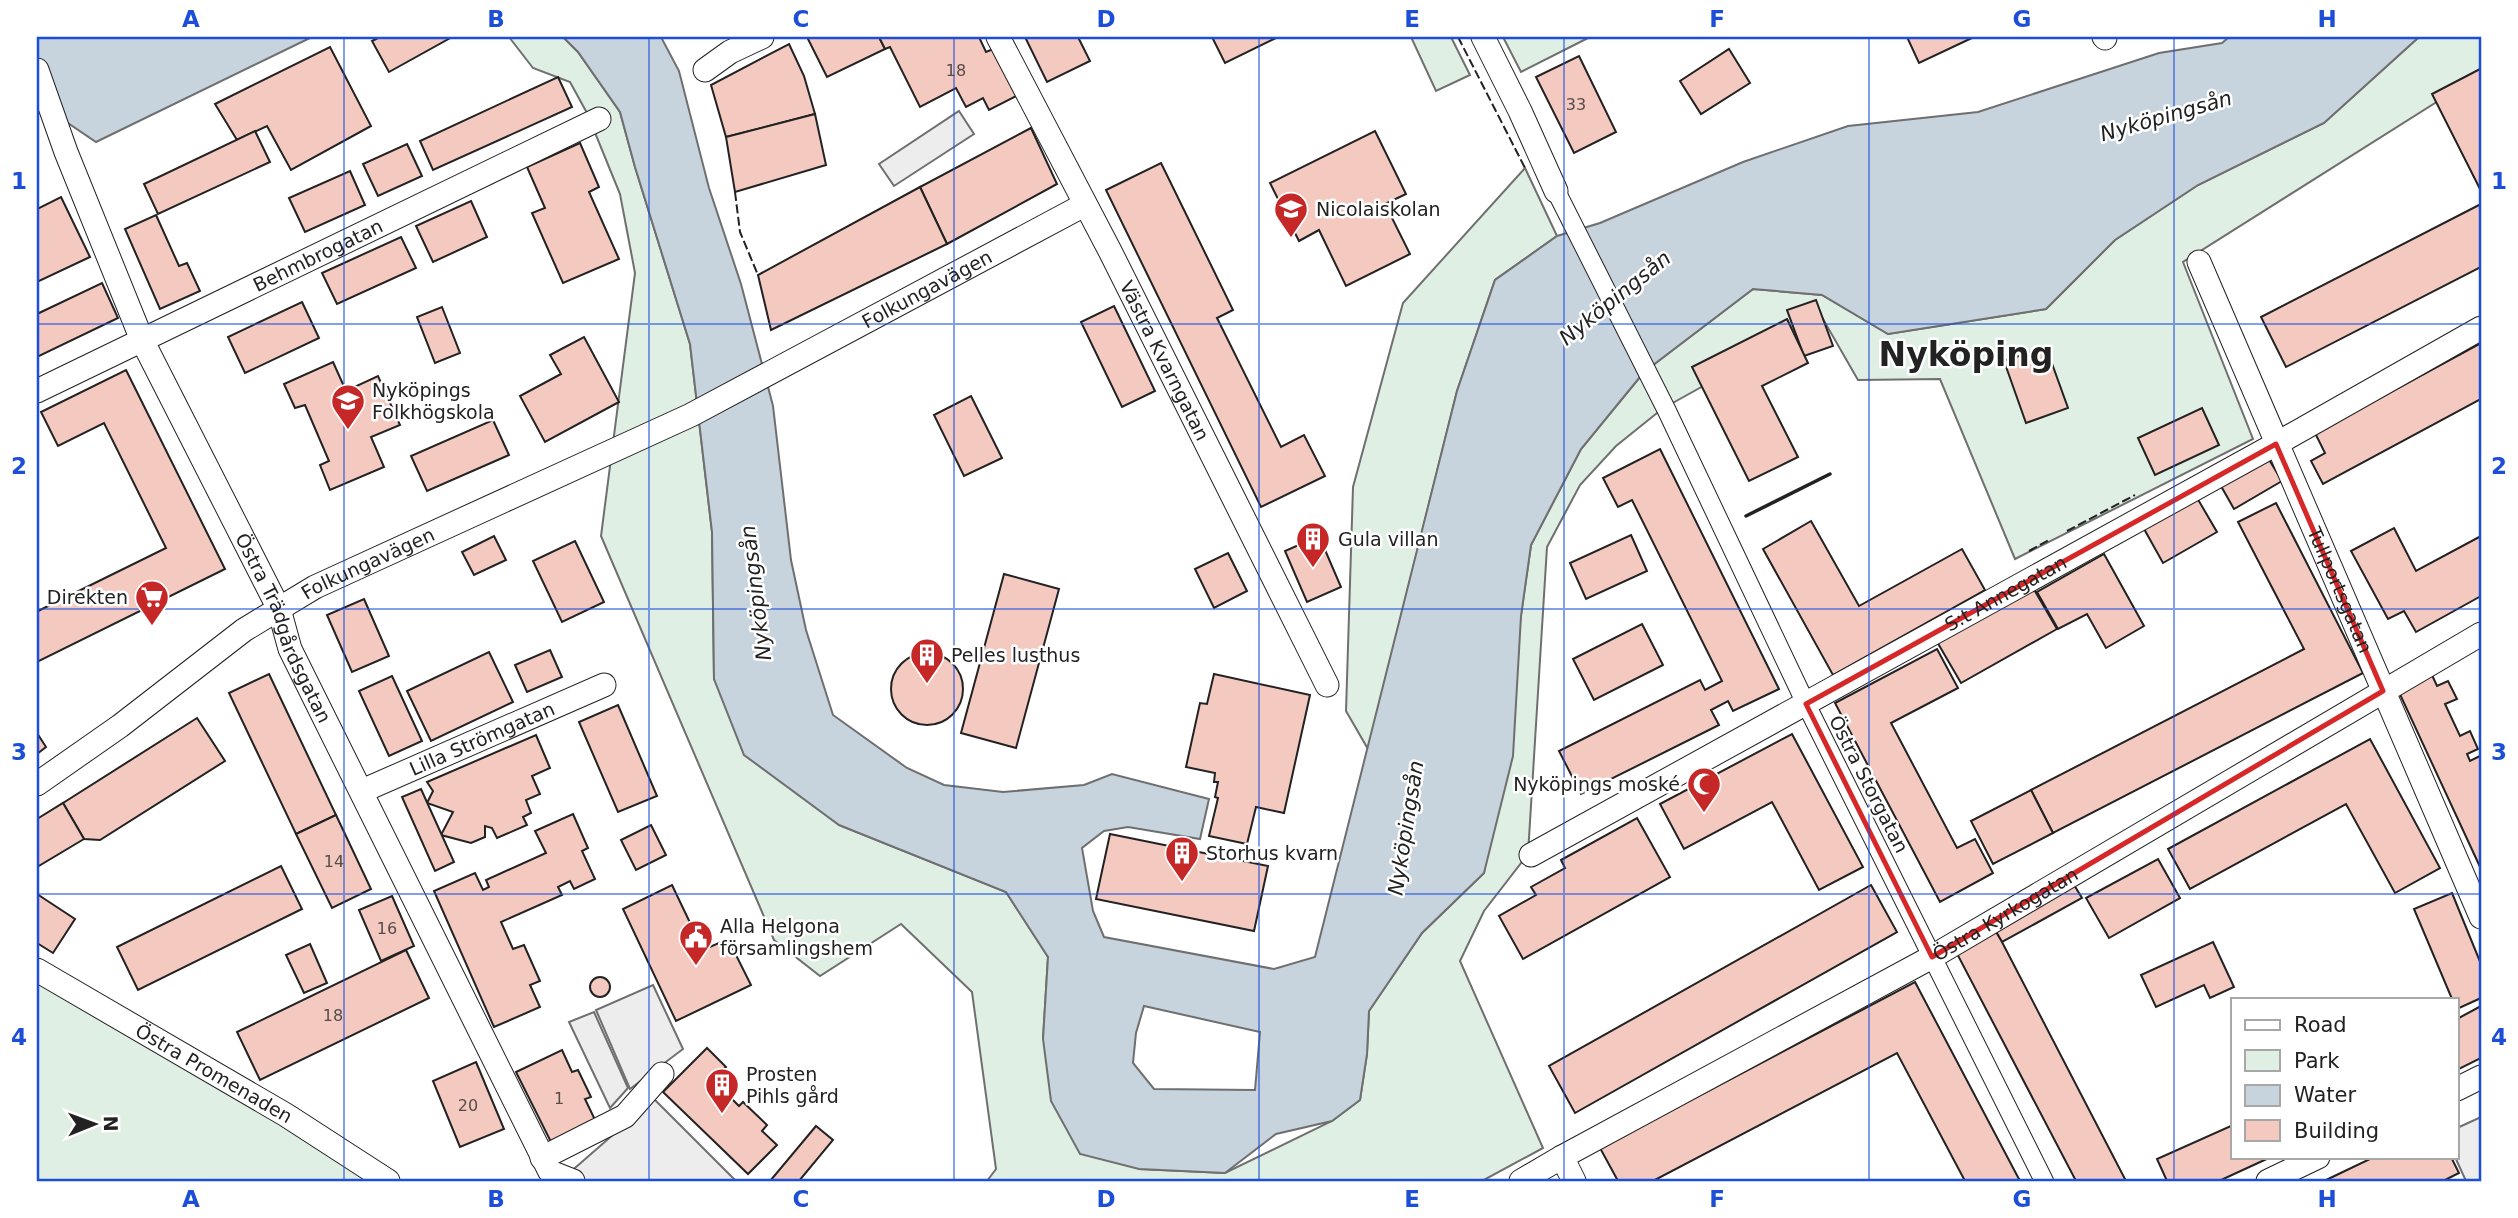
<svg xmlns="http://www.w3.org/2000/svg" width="2518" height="1218" font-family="'DejaVu Sans',sans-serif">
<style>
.green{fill:#e0efe3;stroke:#6f6f6f;stroke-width:2}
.parking{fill:#ededed;stroke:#6f6f6f;stroke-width:2}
.water{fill:#c7d3dd;stroke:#6f6f6f;stroke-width:2;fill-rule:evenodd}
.building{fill:#f3c9c0;stroke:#222;stroke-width:2}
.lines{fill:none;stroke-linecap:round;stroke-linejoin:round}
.pedestrian-casing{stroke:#222;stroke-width:20}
.minor-casing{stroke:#222;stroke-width:25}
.pedestrian{stroke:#fff;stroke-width:18}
.minor{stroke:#fff;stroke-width:23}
.fence{stroke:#222;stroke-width:2;stroke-dasharray:9 3.5;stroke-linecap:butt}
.wall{stroke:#222;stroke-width:3.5}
.marked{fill:none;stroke:#d62828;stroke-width:5;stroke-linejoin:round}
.grid{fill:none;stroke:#1d4ed8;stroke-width:2;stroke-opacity:0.55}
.labels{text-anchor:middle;stroke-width:5;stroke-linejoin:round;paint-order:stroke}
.number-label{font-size:16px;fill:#564c4a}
.poi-label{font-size:19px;fill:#222;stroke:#fff;text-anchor:start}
.street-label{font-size:19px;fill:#222;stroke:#fff}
.water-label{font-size:21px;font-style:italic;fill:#222;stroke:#fff}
.town-label{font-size:33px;font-weight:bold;fill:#222;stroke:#fff}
.neatline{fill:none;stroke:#1d4ed8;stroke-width:2.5}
.grid-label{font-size:23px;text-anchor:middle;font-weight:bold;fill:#1d4ed8}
</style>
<rect width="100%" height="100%" fill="#fff"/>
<!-- green -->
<g class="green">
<path d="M509,37h54l15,15 42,60 15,55 55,177 22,188 2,147 125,146 167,67 42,65 -5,82 96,130 86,4 107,-52 28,-21 7,-46 2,-43 53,-78 62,-60 47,-328 50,-96 63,-77 109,-83 69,6 66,39 158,-25 69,-69 83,-55 126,-62 95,-86h62v37l-298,188 70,177 -238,120 -75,-180 -82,1 -35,-61 -161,90 -46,37 -36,39 -33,62 -19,307 -44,57 -24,50 83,187 -61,33h-495l9,-12 -24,-177 -71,-68 -81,52 -46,-36 -173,-404 34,-263 -15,-79 -33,-81 -17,-31 -37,-14z"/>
<path d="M1411,37h40l19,38 -34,16z"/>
<path d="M1503,37h87l-69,35z"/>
<path d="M1525,168l32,68 -62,44 -38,111 -89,358 -22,-38 7,-224 50,-184z"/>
<path d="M37,959l334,222h-334z"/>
</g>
<!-- parking -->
<g class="parking">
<path d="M959,111l15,23 -80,52 -15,-22z"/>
<path d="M653,985l30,64 -53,40 -34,-79z"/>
<path d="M594,1012l34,76 -18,20 -41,-86z"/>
<path d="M654,1099l82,82h-176z"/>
<path d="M2481,1117v64h-15l-11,-24 2,-29z"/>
</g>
<!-- water -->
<g class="water">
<path d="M37,37h275l-216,105 -59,-40z"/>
<path d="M563,37h98l18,34 30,117 32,96 32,122 18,154 15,70 27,85 74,53 37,17 59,7 81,-7 28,-11 97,25 -9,40 -72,-12 -24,4 -22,17 11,63 11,26 170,32 41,-12 142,-566 38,-111 62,-44 43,-13 143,-61 105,-36 130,-14 181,-59 63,-10 7,-6h190l-95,86 -126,62 -83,55 -69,69 -158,25 -66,-39 -69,-6 -109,83 -63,77 -50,96 -10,71 -8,140 -29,117 -62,60 -53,78 -2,43 -7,46 -28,21 -56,13 -51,39 -86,-4 -59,-15 -29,-53 -8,-62 5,-82 -42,-65 -167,-67 -95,-70 -30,-76 -2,-147 -22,-188 -55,-177 -15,-55 -42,-60zM1144,1006l116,26 -5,58 -101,-1 -21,-26 3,-30z"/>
</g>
<!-- building -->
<g class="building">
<path d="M380,37h72l-63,35 -17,-31z"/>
<path d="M807,37h72l6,12 -58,28z"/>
<path d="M879,37h100l7,15 12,-5 24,46 -33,17 -6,-12 -17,9 -10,-19 -36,19 -30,-60 -5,2z"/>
<path d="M1025,37h53l12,24 -43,21z"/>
<path d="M1212,37h66l-53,26z"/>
<path d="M1907,37h67l-55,26z"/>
<path d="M789,44l15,32 11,38 -89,23 -15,-52z"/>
<path d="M330,47l41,79 -80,44 -24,-44 -30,14 -22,-36z"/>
<path d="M1729,49l21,34 -49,31 -21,-33z"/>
<path d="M1579,56l37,76 -42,21 -38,-76z"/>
<path d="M2480,69l1,1v121l-49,-97z"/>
<path d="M558,77l14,30 -139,63 -13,-29z"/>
<path d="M815,114l11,51 -91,27 -9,-55z"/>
<path d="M1031,128l26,56 -110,60 -27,-57z"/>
<path d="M255,131l15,31 -112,52 -14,-30z"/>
<path d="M1375,131l31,63 -21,10 25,50 -64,32 -27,-56 -20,11 -29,-58z"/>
<path d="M580,143l19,44 -10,5 30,67 -56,24 -31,-70 13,-5 -18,-41z"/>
<path d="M407,144l15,32 -44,20 -15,-32z"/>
<path d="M1161,163l72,147 -16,8 64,129 23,-12 21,41 -64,31 -155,-317z"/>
<path d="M350,171l15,34 -60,27 -16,-34z"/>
<path d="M920,187l27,57 -176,86 -13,-55z"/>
<path d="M61,197l29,60 -53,25v-73z"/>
<path d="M471,201l16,36 -54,25 -17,-36z"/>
<path d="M2481,204v63l-195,100 -25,-50z"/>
<path d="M156,215l23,51 8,-3 13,28 -40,18 -35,-80z"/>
<path d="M401,237l15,31 -79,36 -15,-31z"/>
<path d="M102,283l16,35 -81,39v-43z"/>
<path d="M1816,300l17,46 -29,10 -17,-46z"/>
<path d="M302,302l17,36 -74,35 -17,-36z"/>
<path d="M1114,306l41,85 -33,16 -41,-85z"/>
<path d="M442,307l18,46 -25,10 -18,-46z"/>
<path d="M1787,319l21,44 -46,23 36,71 -49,24 -57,-114z"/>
<path d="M584,337l35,65 -74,40 -25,-46 41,-22 -11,-19z"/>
<path d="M2481,343v56l-158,85 -12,-23 14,-8 -10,-20z"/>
<path d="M2046,347l22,61 -42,15 -22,-62z"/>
<path d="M333,362l13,29 32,-15 22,49 -29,12 13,30 -54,23 -10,-25 9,-4 -24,-56 -10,3 -11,-24z"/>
<path d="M126,370l99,199 -188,93v-54l1,3 128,-63 -62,-125 -46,23 -17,-34z"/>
<path d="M971,396l31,62 -38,18 -30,-61z"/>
<path d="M2202,408l17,37 -64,30 -17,-37z"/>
<path d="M493,420l16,35 -82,36 -16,-35z"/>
<path d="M1660,449l119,240 -46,22 -5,-10 -17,9 8,15 -138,69 -22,-43 141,-71 5,10 17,-9 -90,-181 -14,7 -15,-29z"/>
<path d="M2268,458l14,23 -48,28 -13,-23z"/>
<path d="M2196,496l21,36 -54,31 -20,-36z"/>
<path d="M2276,503l87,170 -310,160 -22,-43 273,-141 -66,-127z"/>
<path d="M1811,521l48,85 103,-57 23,41 -152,85 -70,-126z"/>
<path d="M2394,528l22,43 65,-35v60l-65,36 -12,-21 -16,8 -37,-68z"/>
<path d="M1631,535l16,36 -61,28 -16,-36z"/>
<path d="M494,536l12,24 -32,15 -12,-23z"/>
<path d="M1319,536l22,51 -34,15 -22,-51z"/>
<path d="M575,541l29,61 -42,20 -29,-61z"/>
<path d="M1228,553l19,38 -33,17 -19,-39z"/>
<path d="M2104,554l40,72 -38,22 -19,-34 -29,15 -21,-37z"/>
<path d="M1004,574l55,15 -43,159 -55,-15z"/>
<path d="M2032,586l25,43 -96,54 -25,-43z"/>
<path d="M364,599l25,57 -37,16 -25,-57z"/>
<path d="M1642,624l21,41 -69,35 -21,-41z"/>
<path d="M1937,649l21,39 -67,35 66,125 18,-9 18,34 -53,29 -105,-199z"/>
<path d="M550,650l12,27 -35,15 -12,-27z"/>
<path d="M489,652l24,50 -82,39 -24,-50z"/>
<circle cx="927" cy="689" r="36"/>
<path d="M269,674l67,141 -40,19 -67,-141z"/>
<path d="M1214,674l96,21 -26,118 -28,-6 -9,37 -38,-8 9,-38 -3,-1 3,-15h-4l1,-9 -29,-6 14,-64 7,1z"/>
<path d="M2432,675l5,11 11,-5 9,18 -12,5 15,32 10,-5 8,18 -11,5 3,7 10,-5 1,3v110l-83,-179z"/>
<path d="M392,676l30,65 -33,15 -30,-65z"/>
<path d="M618,705l39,91 -39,16 -39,-90z"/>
<path d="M197,718l28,43 -125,79 -16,-1 -21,-36z"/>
<path d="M37,733l9,14 -9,7z"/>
<path d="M1792,734l71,133 -44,23 -47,-88 -88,47 -24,-45z"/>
<path d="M536,735l14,33 -18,8 8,18 -14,6 5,13 -8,4 4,8 -30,13 -5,-10 -7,-2v11l-14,6 -30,-8 12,-23 -26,-9 6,-12 -6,-9z"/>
<path d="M2370,739l70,129 -45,25 -49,-89 -156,85 -22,-40z"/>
<path d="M421,789l33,73 -19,9 -33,-74z"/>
<path d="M2031,790l22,43 -60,31 -22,-43z"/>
<path d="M63,803l21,36 -47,28v-48z"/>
<path d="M573,814l15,34 -6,3 13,28 -21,10 -4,-8 -12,6 4,8 -61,27 12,27 11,-4 16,36 -10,4 10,22 -46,20 -60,-136 41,-18 8,17 6,-3 -3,-7 60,-27 -11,-22z"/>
<path d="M336,815l35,74 -39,19 -36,-74z"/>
<path d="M1637,818l33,59 -147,82 -24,-43 37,-21 -5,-8 34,-19 -4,-8z"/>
<path d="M651,825l15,30 -30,15 -15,-30z"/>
<path d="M1110,834l158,32 -14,65 -158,-32z"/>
<path d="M2158,859l22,39 -71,40 -23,-40z"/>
<path d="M281,866l21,43 -164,81 -21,-43z"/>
<path d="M2071,880l11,18 -80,44 -10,-17z"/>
<path d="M672,885l31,65 25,-11 23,46 -75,36 -53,-112z"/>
<path d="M1871,885l26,47 -322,181 -26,-47z"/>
<path d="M2452,893l29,71v34l-24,11v-10h-5l-38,-90z"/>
<path d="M37,894l38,25 -22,34 -16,-10z"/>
<path d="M392,896l22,50 -33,15 -22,-51z"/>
<path d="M1992,925l10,17 124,239h-50l-123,-235z"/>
<path d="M2213,942l21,45 -24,11 -6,-13 -48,22 -15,-32z"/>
<path d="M310,944l17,39 -23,10 -18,-38z"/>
<path d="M406,950l23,48 -169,82 -23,-48z"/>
<circle cx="600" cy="987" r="10"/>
<path d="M1915,982l105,199h-55l-68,-128 -244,128h-35l-18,-33z"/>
<path d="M2481,1006v52l-24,12v-51z"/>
<path d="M707,1048l19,19 -13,13 26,26 4,-4 24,23 -5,6 15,14 -29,29 -85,-82z"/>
<path d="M562,1050l10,22 6,-2 13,27 -6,2 12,25 -44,22 -37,-74z"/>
<path d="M476,1062l28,67 -44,18 -27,-66z"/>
<path d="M2233,1125v32h38l-52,24h-52l-10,-22z"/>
<path d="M816,1126l17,14 -34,41h-29z"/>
<path d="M2374,1157h77l8,16 -16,8h-119z"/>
</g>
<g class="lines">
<!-- pedestrian casing -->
<g class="pedestrian-casing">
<path id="pedestrian" d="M1556,191l111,220 139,293 238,477"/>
</g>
<!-- minor casing -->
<g class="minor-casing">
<g id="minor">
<path id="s1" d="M998,37l112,214 217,434"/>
<path d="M1483,37l37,74 36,80"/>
<path d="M2104,37l1,1"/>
<path id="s2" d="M37,70l29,82 76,188 137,269 11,40 260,523 23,9"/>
<path d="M705,70l25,-18 32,-15"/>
<path id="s3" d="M2199,262l282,655"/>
<path id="s4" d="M37,391l562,-272"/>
<path id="s5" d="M37,784l83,-58 124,-96 71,-43 376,-172 393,-210"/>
<path id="s6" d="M362,791l242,-106"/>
<path id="s7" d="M1531,855l745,-411 205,-116"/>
<path id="s8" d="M37,970l249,145 102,66"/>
<path d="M2457,1089l24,-12"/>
<path d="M1562,1157l12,24"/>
<path d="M542,1158l83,-42 37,-42"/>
<path id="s9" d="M1521,1181l41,-24 370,-200 549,-323"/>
<path d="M2268,1181l50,-24"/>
</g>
</g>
<!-- pedestrian -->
<use href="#pedestrian" class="pedestrian"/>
<!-- minor -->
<use href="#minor" class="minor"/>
<!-- fence -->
<g class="fence">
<path d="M1458,37l67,131"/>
<path d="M735,192l5,40 18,43"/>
<path d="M2067,531l68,-36"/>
<path d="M2029,551l20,-11"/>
</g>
<!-- wall -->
<path class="wall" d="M1746,516l84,-42"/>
</g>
<!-- marked area -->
<path class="marked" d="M2276,444l107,247 -451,266 -126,-253z"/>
<!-- grid -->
<path class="grid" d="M344,37v1144M649,37v1144M954,37v1144M1259,37v1144M1564,37v1144M1869,37v1144M2174,37v1144M37,324h2444M37,609h2444M37,894h2444"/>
<!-- icons -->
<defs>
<g id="school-pin" transform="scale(1.75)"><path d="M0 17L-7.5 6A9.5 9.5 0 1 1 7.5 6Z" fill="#c62828" stroke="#fff"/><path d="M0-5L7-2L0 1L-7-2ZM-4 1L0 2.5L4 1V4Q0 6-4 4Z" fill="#fff"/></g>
<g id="university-pin" transform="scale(1.75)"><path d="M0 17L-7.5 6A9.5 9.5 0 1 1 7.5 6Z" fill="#c62828" stroke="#fff"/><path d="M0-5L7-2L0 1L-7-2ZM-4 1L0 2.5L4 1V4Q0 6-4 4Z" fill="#fff"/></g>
<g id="building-pin" transform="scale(1.75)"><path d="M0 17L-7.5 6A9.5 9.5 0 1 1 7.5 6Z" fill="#c62828" stroke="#fff"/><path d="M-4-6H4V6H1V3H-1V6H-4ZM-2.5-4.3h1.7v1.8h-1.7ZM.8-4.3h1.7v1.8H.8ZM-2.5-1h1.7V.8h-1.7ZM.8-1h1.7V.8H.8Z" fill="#fff"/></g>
<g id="supermarket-pin" transform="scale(1.75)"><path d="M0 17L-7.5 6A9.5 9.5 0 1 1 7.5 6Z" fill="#c62828" stroke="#fff"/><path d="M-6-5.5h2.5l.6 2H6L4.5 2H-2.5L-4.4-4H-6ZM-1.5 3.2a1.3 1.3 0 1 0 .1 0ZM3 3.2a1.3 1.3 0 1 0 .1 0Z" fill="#fff"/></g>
<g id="mosque-pin" transform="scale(1.75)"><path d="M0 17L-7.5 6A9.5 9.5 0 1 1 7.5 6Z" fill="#c62828" stroke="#fff"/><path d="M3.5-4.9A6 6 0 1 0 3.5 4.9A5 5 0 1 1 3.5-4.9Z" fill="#fff"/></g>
<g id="civic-pin" transform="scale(1.75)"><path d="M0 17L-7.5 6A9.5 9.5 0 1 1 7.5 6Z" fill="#c62828" stroke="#fff"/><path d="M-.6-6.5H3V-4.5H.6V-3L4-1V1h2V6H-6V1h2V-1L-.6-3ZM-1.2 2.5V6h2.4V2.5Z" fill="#fff"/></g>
</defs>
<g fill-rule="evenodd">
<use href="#school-pin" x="1291" y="209"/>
<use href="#university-pin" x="348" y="401"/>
<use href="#building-pin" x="1313" y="539"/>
<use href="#supermarket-pin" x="152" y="597"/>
<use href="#building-pin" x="927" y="655"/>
<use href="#mosque-pin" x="1704" y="784"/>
<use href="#building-pin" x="1182" y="853"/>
<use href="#civic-pin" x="696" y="937"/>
<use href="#building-pin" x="722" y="1085"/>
</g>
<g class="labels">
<!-- number labels -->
<g class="number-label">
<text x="956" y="76">18</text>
<text x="1576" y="110">33</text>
<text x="334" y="867">14</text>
<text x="387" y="934">16</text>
<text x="333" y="1021">18</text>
<text x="559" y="1104">1</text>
<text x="468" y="1111">20</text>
</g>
<!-- poi labels -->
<g class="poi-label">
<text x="1316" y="216">Nicolaiskolan</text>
<text x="372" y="397">Nyköpings<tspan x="372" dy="22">Folkhögskola</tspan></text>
<text x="1338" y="546">Gula villan</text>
<text x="128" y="604" text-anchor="end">Direkten</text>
<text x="951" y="662">Pelles lusthus</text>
<text x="1680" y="791" text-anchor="end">Nyköpings moské</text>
<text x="1206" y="860">Storhus kvarn</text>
<text x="720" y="933">Alla Helgona<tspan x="720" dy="22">församlingshem</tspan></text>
<text x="746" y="1081">Prosten<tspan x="746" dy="22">Pihls gård</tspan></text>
</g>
<!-- street labels -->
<g class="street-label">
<text dy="7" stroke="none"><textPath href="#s4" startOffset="312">Behmbrogatan</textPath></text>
<text dy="7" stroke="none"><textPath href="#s5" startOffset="1022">Folkungavägen</textPath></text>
<text dy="7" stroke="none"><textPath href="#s1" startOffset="364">Västra Kvarngatan</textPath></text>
<text dy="7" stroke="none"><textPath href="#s5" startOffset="399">Folkungavägen</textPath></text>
<text dy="7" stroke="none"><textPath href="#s3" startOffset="357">Tullportsgatan</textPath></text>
<text dy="7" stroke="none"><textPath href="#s7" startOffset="542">S:t Annegatan</textPath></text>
<text dy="7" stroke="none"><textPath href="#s2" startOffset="611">Östra Trädgårdsgatan</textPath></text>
<text dy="7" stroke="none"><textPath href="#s6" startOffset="131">Lilla Strömgatan</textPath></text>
<text transform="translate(1869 784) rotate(63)" y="7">Östra Storgatan</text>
<text dy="7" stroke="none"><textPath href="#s9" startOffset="553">Östra Kyrkogatan</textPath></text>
<text dy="7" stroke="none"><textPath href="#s8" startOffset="205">Östra Promenaden</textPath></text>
</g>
<!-- water labels -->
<g class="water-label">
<text transform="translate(2166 116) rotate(-16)" y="7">Nyköpingsån</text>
<text transform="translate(1615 298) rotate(-39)" y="7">Nyköpingsån</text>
<text transform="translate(756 593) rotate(-97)" y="7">Nyköpingsån</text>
<text transform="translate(1406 828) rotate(-81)" y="7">Nyköpingsån</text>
</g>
<!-- town labels -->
<g class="town-label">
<text x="1966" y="366">Nyköping</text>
</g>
</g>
<!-- border -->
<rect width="2518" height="1218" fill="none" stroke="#ffffff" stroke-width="77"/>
<!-- legend -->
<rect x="2231" y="998" width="228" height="161" fill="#ffffff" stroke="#a7a7a7" stroke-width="2"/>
<rect x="2245" y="1020" width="35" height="10" fill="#ffffff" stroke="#a7a7a7" stroke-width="2"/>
<text x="2294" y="1032" font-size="21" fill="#222222">Road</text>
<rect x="2245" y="1050" width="35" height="21" fill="#e0efe3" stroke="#a7a7a7" stroke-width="2"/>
<text x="2294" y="1068" font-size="21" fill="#222222">Park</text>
<rect x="2245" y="1085" width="35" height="21" fill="#c7d3dd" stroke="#a7a7a7" stroke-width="2"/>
<text x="2294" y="1102" font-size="21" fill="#222222">Water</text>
<rect x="2245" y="1120" width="35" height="21" fill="#f3c9c0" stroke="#a7a7a7" stroke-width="2"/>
<text x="2294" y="1138" font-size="21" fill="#222222">Building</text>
<!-- north arrow -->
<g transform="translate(94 1124) rotate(89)" stroke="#ffffff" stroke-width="5" paint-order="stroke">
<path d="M0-5L12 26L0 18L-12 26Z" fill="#222222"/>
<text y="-10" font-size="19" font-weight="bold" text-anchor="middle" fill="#222222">N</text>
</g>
<rect x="38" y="38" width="2442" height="1142" class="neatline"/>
<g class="grid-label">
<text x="191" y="27">A</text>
<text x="496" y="27">B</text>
<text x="801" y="27">C</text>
<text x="1106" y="27">D</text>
<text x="1412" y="27">E</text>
<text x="1717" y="27">F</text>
<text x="2022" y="27">G</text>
<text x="2327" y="27">H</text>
<text x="19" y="189">1</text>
<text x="2499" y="189">1</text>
<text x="19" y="474">2</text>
<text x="2499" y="474">2</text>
<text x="19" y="760">3</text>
<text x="2499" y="760">3</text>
<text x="19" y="1045">4</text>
<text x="2499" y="1045">4</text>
<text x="191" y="1207">A</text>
<text x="496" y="1207">B</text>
<text x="801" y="1207">C</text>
<text x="1106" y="1207">D</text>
<text x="1412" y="1207">E</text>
<text x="1717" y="1207">F</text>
<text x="2022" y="1207">G</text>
<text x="2327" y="1207">H</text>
</g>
</svg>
